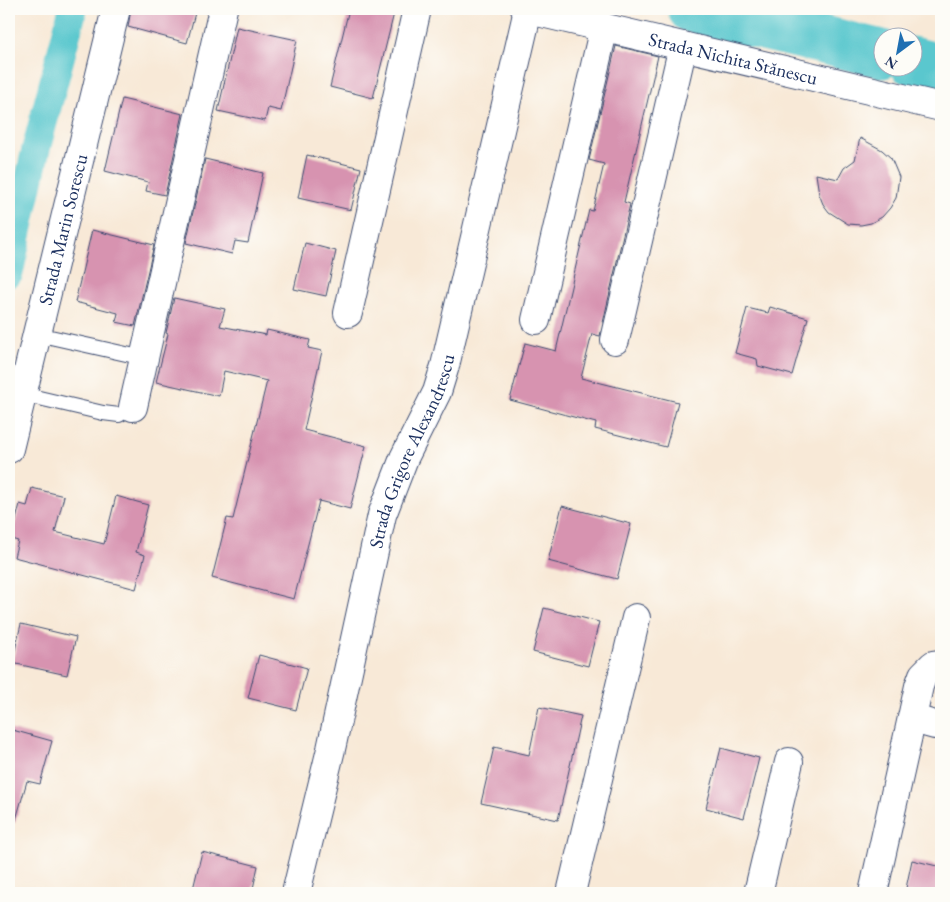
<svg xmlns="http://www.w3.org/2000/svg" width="950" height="902" font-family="'EB Garamond',serif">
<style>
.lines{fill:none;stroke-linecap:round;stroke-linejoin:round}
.canal{stroke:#5ac7ce;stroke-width:29}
.river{stroke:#5ac7ce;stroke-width:49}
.building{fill:#d793b0}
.service-casing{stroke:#3c4b70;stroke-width:16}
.minor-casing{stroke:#3c4b70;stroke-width:30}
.service{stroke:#fff;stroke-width:14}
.minor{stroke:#fff;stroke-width:28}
.labels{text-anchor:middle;stroke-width:4;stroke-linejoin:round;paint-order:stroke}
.street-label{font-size:19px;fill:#1b2f5e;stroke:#fdfcf7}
</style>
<rect width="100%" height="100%" fill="#fdfcf7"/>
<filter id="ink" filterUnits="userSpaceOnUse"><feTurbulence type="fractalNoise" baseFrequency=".02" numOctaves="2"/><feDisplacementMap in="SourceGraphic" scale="10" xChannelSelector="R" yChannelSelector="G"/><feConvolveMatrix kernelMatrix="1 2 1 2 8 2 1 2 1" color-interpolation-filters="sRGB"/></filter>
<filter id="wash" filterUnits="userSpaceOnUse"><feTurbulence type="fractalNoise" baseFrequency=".0096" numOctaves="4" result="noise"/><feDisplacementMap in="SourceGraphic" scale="20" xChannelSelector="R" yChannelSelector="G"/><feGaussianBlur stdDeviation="1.12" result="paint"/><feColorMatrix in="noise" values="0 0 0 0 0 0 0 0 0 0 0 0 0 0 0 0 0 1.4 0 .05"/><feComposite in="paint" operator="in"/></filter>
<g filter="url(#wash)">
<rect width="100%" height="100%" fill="#f8e9d7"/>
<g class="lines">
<!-- canal -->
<path class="canal" d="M9,273l27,-124 37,-140"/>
<!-- river -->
<g class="river">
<path d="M692,9l190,45"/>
<path d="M912,61l29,7"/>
</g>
</g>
<g id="blocks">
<!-- building -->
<g class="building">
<path d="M131,9h65l-9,34 -59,-16z"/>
<path d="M349,9h46l-22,89 -43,-11z"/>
<path d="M237,27l60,13 -16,71 -13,-3 -3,13 -47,-10z"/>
<path d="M616,46l42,10 -34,146 6,2 -30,132 -8,-2 -11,44 97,24 -12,45 -71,-18 1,-6 -86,-23 15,-57 31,8 33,-141 4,1 11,-47 -15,-4z"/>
<path d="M122,99l61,15 -18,81 -19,-4 2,-9 -43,-11z"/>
<path d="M860,138l22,12 9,8 8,19 -3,21 -6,10 -8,9 -11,6 -10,2 -13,-1 -19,-12 -6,-8 -4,-10 -3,-20 22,5 6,-11 11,-8z"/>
<path d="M307,155l54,13 -10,42 -53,-12z"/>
<path d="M205,159l58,14 -15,70 -13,-2 -3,13 -46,-11z"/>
<path d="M92,230l62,15 -19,81 -19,-4 2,-9 -43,-11z"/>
<path d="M305,243l31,8 -10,45 -32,-7z"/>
<path d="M174,298l51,11 -5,17 46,9 1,-5 43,10 -2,8 14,3 -18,79 62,16 -16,63 -31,-8 -25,98 -82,-21 15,-60 6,1 34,-138 -43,-10 -5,25 -63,-14 12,-48 -2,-1z"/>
<path d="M770,307l38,11 -16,57 -34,-9 -1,-7 -22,-6 12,-45 21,5z"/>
<path d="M32,488l32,8 -9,36 49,12 12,-48 32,9 -12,47 9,3 -9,34 -122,-32 4,-16 -7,-2 9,-35 7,2z"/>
<path d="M562,506l69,18 -14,55 -69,-18z"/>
<path d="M544,608l55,14 -11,44 -55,-14z"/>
<path d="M21,624l55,13 -9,38 -55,-12z"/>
<path d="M259,655l48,13 -11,42 -48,-12z"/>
<path d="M539,707l42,9 -23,104 -77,-17 13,-56 35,8z"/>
<path d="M9,729l43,12 -12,43 -13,-3 -12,42h-6z"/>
<path d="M721,748l38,10 -15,60 -38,-10z"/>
<path d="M202,852l56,14 -6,27h-60z"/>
<path d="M912,860l29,7v15l-2,11h-34z"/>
</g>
</g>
</g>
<g filter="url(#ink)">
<use href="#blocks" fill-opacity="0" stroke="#3c4b70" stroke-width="1"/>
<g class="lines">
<!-- service casing -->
<g class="service-casing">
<g id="service">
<path d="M37,334l107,24"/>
<path d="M22,394l81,19 16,2 14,-8"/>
</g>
</g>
<!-- minor casing -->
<g class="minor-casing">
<g id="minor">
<path id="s1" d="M525,9l416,98"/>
<path d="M348,313l69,-304"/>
<path d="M536,320l68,-293"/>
<path d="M615,340l68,-294"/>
<path d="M133,407l90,-398"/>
<path id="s2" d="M9,449l107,-440"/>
<path d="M913,719l22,6h6"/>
<path id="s3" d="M296,893l35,-144 51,-234 22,-57 33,-66 8,-26 83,-356"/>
<path d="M571,893l65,-275"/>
<path d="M758,893l31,-131"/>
<path d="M873,893l46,-207 4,-11 10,-10 8,-1"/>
</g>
</g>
<!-- service -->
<use href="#service" class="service"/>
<!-- minor -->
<use href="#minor" class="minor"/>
</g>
</g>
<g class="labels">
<!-- street labels -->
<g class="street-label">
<text dy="7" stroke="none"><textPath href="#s1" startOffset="214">Strada Nichita Stănescu</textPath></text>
<text dy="7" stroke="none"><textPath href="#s2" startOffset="226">Strada Marin Sorescu</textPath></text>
<text dy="7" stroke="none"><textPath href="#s3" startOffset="458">Strada Grigore Alexandrescu</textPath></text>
</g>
</g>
<!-- margin -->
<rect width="950" height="902" fill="none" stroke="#fdfcf7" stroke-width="30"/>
<!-- north arrow -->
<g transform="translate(898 52) rotate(212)"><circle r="24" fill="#fdfcf7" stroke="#a3aaba"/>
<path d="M0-4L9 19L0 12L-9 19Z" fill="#1f6fb2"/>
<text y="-8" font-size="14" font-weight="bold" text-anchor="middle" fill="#1b2f5e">N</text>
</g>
</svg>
